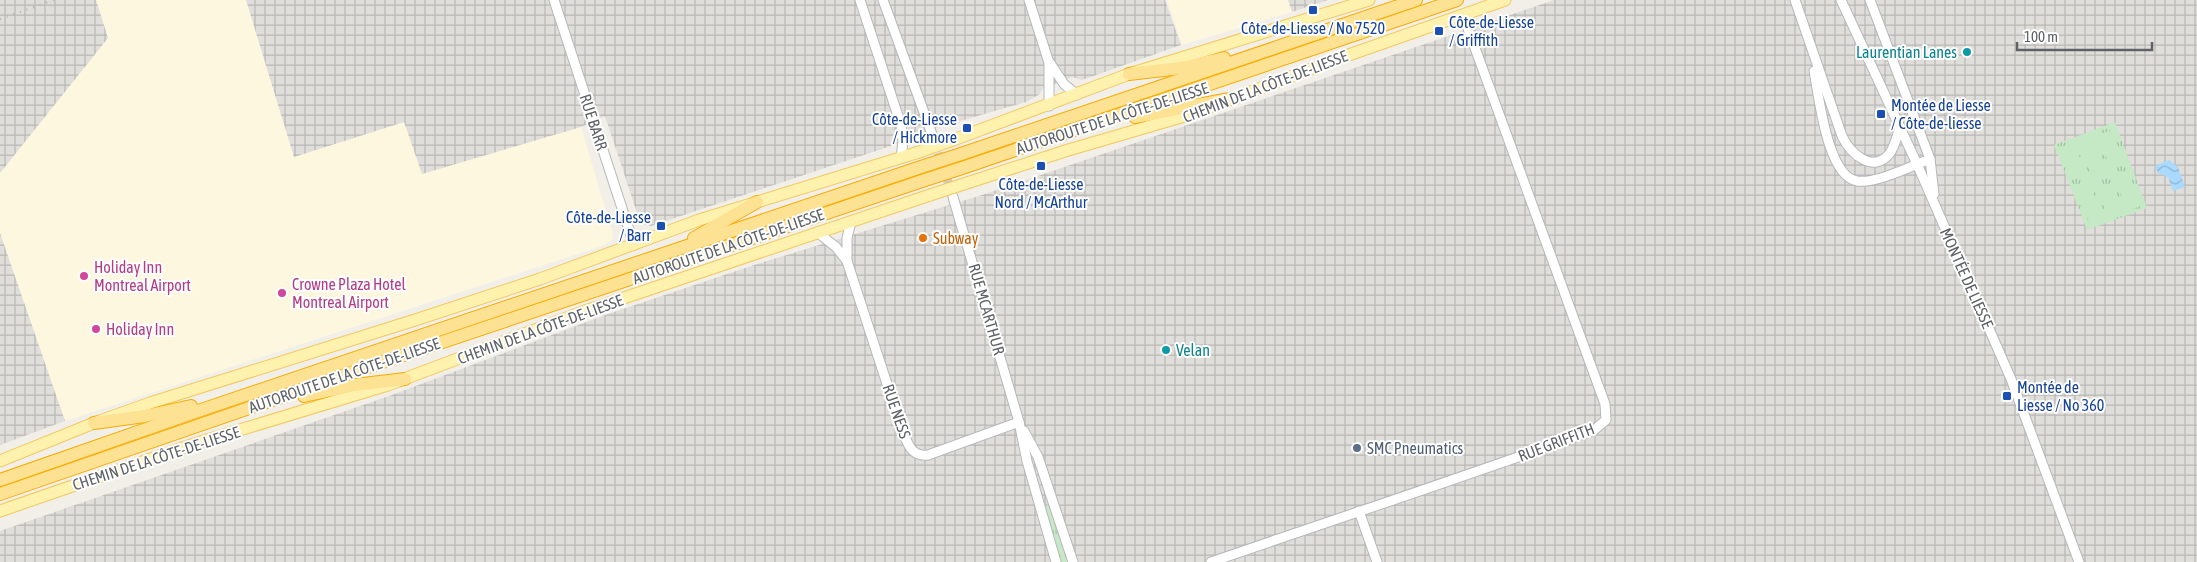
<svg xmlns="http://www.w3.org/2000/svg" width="2197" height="562" font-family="'Asap Condensed',sans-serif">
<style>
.commercial{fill:#fef7e0}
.industrial{fill:url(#industrial-grid)}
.grass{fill:url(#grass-tufts)}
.garden{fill:#c5e8c5}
.water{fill:url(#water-waves)}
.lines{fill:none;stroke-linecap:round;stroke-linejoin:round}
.minor-tunnel{stroke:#ccccc8;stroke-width:9;stroke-dasharray:9 4.5;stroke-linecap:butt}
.minor-casing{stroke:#b5b8bc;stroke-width:11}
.major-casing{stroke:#f2c960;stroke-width:13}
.highway-casing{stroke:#f9ab00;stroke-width:14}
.minor{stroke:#fff;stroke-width:9}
.major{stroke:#fff2af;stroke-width:11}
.highway{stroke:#fde293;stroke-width:12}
.rail{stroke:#b6b7b8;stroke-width:2.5;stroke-dasharray:1 6;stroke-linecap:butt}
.major-bridge-casing{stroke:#f2c960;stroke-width:13;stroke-linecap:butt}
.highway-bridge-casing{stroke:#f9ab00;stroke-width:14;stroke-linecap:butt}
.major-bridge{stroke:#fff2af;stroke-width:11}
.highway-bridge{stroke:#fde293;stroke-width:12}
.transit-dot{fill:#1a4fb4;stroke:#fff;stroke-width:2}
.culture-dot{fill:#0f9aa8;stroke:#fff;stroke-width:2}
.food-dot{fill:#e8710a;stroke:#fff;stroke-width:2}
.hotel-dot{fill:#d1479c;stroke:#fff;stroke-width:2}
.service-dot{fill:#5c6f8a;stroke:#fff;stroke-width:2}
.labels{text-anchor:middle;stroke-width:4;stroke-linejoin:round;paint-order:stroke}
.transit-label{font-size:16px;fill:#164399;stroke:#fff;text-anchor:start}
.culture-label{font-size:16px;fill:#0d838f;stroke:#fff;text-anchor:end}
.street-label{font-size:16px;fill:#5f6368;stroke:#fff}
.food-label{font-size:16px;fill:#c56008;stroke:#fff;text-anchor:start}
.hotel-label{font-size:16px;fill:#b23c85;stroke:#fff;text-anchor:start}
.service-label{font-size:16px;fill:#4e5e75;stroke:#fff;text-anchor:start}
</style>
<defs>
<pattern id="industrial-grid" width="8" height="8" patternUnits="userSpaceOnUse" patternTransform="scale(1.25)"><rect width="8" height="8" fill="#e0deda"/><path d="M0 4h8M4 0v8" fill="none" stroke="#b9b8b5"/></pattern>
<pattern id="grass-tufts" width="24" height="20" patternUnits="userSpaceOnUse" patternTransform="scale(1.25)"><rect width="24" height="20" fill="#c5e8c5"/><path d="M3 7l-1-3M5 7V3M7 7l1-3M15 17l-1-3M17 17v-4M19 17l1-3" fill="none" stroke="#a3c0a4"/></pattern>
<pattern id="water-waves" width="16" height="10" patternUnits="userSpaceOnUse" patternTransform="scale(1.25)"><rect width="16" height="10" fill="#aadaff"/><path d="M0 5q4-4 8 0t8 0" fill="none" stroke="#8eb4d2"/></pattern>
</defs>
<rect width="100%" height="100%" fill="#f1efe8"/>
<!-- commercial -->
<g class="commercial">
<path d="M96,0h150l48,157 111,-35 17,52 159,-47 32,108 -1,5 -10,6 -537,175 -65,-188v-60l108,-135z"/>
<path d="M1167,0h121l4,12 -110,33z"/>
</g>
<!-- industrial -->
<g class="industrial">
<path d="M0,0h96l12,38 -108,135z"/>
<path d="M246,0h919l16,45 -99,35 -10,-3 -30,12 -2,5 -14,8 -107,31 -25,12 -243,81 -8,-2 -5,-8 -33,-100 -24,11 -159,47 -18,-52 -110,35z"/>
<path d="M1288,0h40l-36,12z"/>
<path d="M1554,0h643v562h-2197v-31l389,-135 216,-81 149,-50 228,-70z"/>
<path d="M0,233l65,188 -65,24z"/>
</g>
<!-- grass -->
<g class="grass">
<path d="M2115,122l32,86 -60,22 -33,-85z"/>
<path d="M1048,505l19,57h-6l-16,-56z"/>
</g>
<!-- garden -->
<g class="garden">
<path d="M2112,130l11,30 -14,5 -11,-30z"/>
<path d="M2094,137l11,30 -14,5 -11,-30z"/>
<path d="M2075,144l11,30 -14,5 -11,-30z"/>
<path d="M2130,176l11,30 -14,5 -11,-30z"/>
<path d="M2111,183l11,30 -14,5 -11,-30z"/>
<path d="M2092,190l11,30 -13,5 -12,-30z"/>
</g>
<!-- water -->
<path class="water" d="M2169,160l9,7 7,20 -12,4 -5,-14 -10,-4 -3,-7z"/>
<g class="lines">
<!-- minor-tunnel -->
<path class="minor-tunnel" d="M934,140l18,54"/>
<!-- minor casing -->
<g class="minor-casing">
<g id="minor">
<path d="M554,0l80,245"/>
<path d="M860,0l41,125 2,16 -2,17"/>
<path d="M883,0l50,137"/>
<path d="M1029,0l20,63v43"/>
<path d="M1795,0l47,136c8,17 31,39 48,17 5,-7 7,-17 10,-26"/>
<path d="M1841,0l76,164 94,215 68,183"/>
<path d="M1870,0l60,159 4,35"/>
<path d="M1050,63l14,21 13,11"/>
<path d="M1814,71c5,25 13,105 43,110 18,3 55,-15 73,-22"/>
<path d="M953,197l66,225 8,39 29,101"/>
<path d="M851,222l-4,16v23l55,169c6,14 9,27 26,25l91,-33"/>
<path d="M817,232l19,15 11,14"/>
<path d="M1024,431l14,26 35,105"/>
<path d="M1359,511l18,51"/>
<path d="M1211,562c128,-44 256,-86 383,-132l12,-10 -1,-16 -142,-389"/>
</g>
</g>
<!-- major casing -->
<g class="major-casing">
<g id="major">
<path d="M956,139l173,-65 240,-74"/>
<path d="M970,182l95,-31 130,-38 148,-56 162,-57"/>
<path d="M0,461l94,-38 56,-20 262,-82 128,-42 159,-59 217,-67"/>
<path d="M0,511l200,-69 188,-57 197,-74 345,-116"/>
</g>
</g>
<!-- highway casing -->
<g class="highway-casing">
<g id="highway">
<path d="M1129,74l52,-6 43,-10"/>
<path d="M1135,117l100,-19"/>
<path d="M961,154l455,-154"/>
<path d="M965,167l492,-167"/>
<path d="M694,238l63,-36"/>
<path d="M304,396l51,-11 50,-6"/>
<path d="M94,423l51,-7 46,-10"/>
<path d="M0,480l195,-68 726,-245"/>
<path d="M0,494l359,-124 566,-190"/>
</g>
</g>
<!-- minor -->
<use href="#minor" class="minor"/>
<!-- major -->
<use href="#major" class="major"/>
<!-- highway -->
<use href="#highway" class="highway"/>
<!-- rail -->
<path class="rail" d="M0,19l54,-19"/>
<!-- major-bridge casing -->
<g class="major-bridge-casing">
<g id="major-bridge">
<path d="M916,153l40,-14"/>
<path d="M930,195l40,-13"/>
</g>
</g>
<!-- highway-bridge casing -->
<g class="highway-bridge-casing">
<g id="highway-bridge">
<path d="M921,167l40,-13"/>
<path d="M925,180l40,-13"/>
</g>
</g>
<!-- major-bridge -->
<use href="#major-bridge" class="major-bridge"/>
<!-- highway-bridge -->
<use href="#highway-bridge" class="highway-bridge"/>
</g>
<!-- markers -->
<g class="transit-dot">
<rect x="1308" y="5" width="10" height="10" rx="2.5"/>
<rect x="1434" y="26" width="10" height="10" rx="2.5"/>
<rect x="1876" y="109" width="10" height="10" rx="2.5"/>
<rect x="962" y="123" width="10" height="10" rx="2.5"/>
<rect x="1036" y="161" width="10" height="10" rx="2.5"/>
<rect x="656" y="221" width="10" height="10" rx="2.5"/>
<rect x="2002" y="391" width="10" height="10" rx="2.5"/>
</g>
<g class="culture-dot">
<circle cx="1967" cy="52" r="5"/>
<circle cx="1166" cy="350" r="5"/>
</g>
<circle class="food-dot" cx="923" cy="238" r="5"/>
<g class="hotel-dot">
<circle cx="84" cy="276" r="5"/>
<circle cx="282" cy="293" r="5"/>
<circle cx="96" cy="329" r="5"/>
</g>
<circle class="service-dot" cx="1357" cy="448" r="5"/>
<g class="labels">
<!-- transit labels -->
<g class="transit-label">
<text x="1449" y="28">Côte-de-Liesse<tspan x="1449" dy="18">/ Griffith</tspan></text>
<text x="1313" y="34" text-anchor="middle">Côte-de-Liesse / No 7520</text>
<text x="1891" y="111">Montée de Liesse<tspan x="1891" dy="18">/ Côte-de-liesse</tspan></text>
<text x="957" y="125" text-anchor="end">Côte-de-Liesse<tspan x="957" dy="18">/ Hickmore</tspan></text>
<text x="1041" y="190" text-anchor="middle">Côte-de-Liesse<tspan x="1041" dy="18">Nord / McArthur</tspan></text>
<text x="651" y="223" text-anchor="end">Côte-de-Liesse<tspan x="651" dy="18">/ Barr</tspan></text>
<text x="2017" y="393">Montée de<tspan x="2017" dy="18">Liesse / No 360</tspan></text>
</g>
<!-- culture labels -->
<g class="culture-label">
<text x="1957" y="58">Laurentian Lanes</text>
<text x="1176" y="356" text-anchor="start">Velan</text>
</g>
<!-- street labels -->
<g class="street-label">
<text transform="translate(1265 86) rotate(-21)" y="6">CHEMIN DE LA CÔTE-DE-LIESSE</text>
<text transform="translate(1112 118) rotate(-18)" y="6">AUTOROUTE DE LA CÔTE-DE-LIESSE</text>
<text transform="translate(594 122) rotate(72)" y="6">RUE BARR</text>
<text transform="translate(728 246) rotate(-19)" y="6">AUTOROUTE DE LA CÔTE-DE-LIESSE</text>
<text transform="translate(1967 278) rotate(66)" y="6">MONTÉE DE LIESSE</text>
<text transform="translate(987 309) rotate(74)" y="6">RUE MCARTHUR</text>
<text transform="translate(540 329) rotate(-20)" y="6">CHEMIN DE LA CÔTE-DE-LIESSE</text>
<text transform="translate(344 375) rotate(-19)" y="6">AUTOROUTE DE LA CÔTE-DE-LIESSE</text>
<text transform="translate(897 411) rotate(71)" y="6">RUE NESS</text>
<text transform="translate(1556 442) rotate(-21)" y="6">RUE GRIFFITH</text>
<text transform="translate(156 458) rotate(-18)" y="6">CHEMIN DE LA CÔTE-DE-LIESSE</text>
</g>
<!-- food labels -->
<g class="food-label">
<text x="933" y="244">Subway</text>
</g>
<!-- hotel labels -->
<g class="hotel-label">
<text x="94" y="273">Holiday Inn<tspan x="94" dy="18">Montreal Airport</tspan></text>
<text x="292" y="290">Crowne Plaza Hotel<tspan x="292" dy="18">Montreal Airport</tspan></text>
<text x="106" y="335">Holiday Inn</text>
</g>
<!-- service labels -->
<g class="service-label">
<text x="1367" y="454">SMC Pneumatics</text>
</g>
</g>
<!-- scale -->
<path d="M2017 42v8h135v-8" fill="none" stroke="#5f6368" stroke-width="2.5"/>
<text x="2024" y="42" font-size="15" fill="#5f6368" stroke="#ffffff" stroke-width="4" paint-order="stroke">100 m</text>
</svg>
